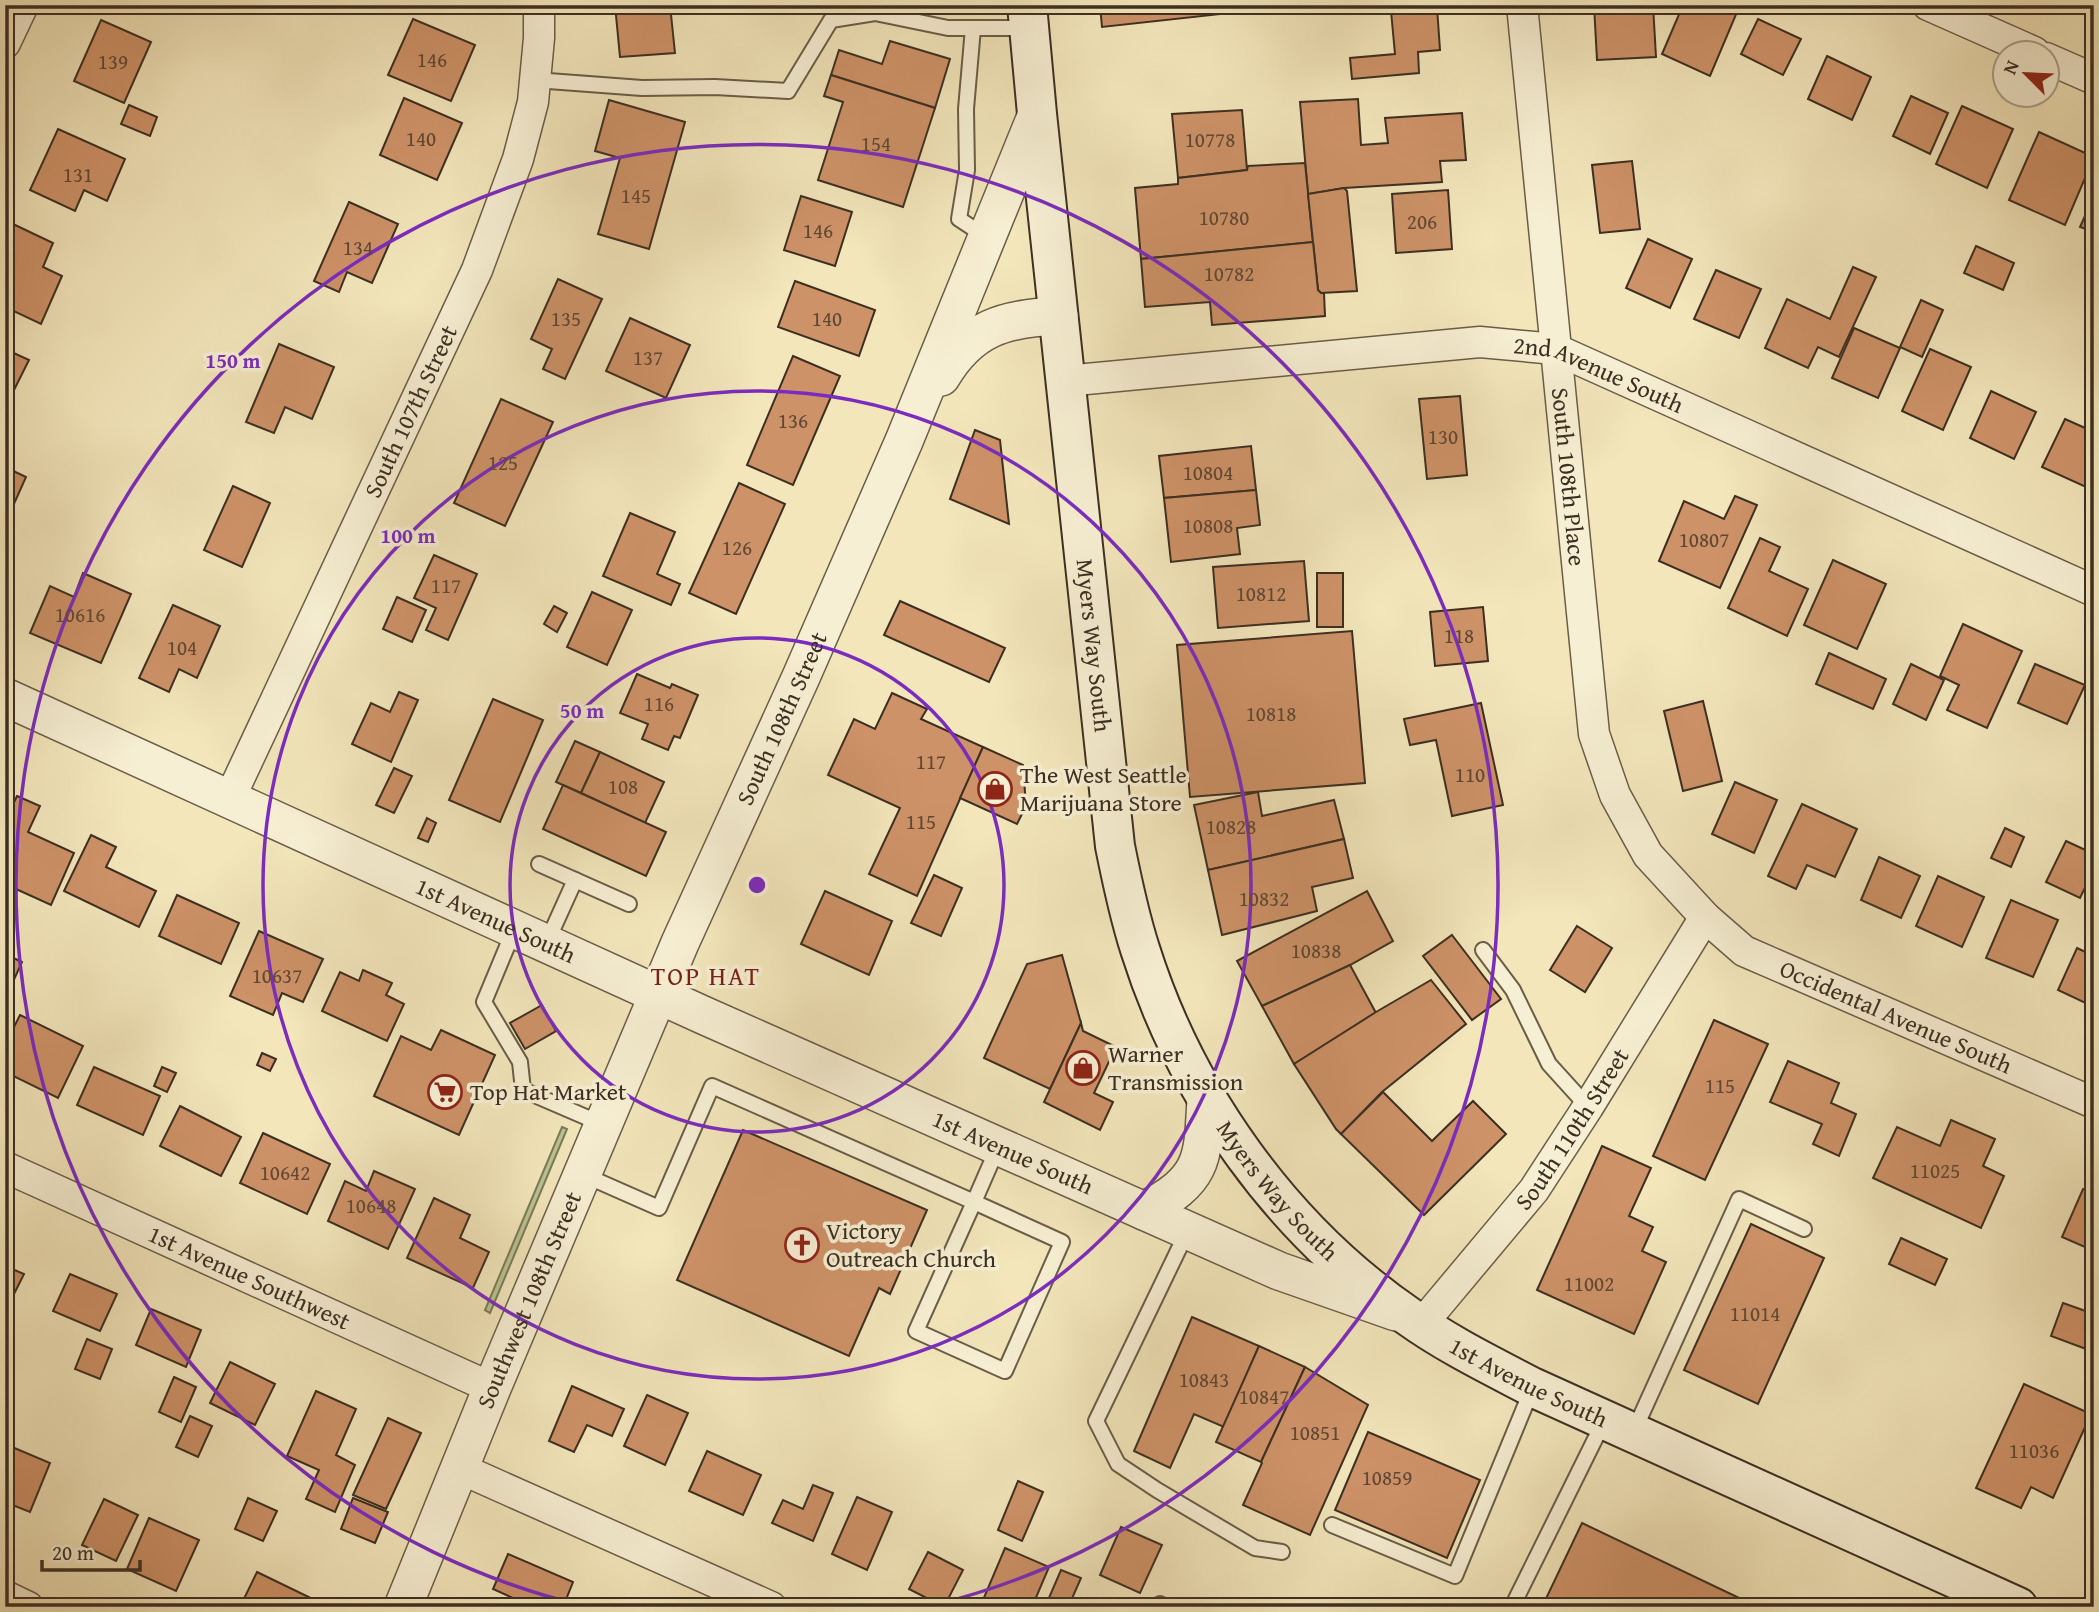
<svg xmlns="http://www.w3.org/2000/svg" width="2099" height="1612" font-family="'Gentium Book Plus',serif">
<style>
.green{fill:#bac591;stroke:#7b7a5a;stroke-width:2}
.building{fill:#ce9268;stroke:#3c2f22;stroke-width:2}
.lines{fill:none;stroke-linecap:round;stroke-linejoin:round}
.service-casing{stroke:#6a5d48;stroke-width:18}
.minor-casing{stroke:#6a5d48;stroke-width:33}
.tertiary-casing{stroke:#6a5d48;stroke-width:40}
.secondary-casing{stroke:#3c2f22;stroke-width:42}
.service{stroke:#f7efd3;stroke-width:14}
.minor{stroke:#f7efd3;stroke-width:30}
.tertiary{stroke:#f7efd3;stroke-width:37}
.secondary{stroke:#f7efd3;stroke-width:38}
.ring{fill:none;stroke:#7b2cbf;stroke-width:3.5}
.labels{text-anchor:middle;stroke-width:7;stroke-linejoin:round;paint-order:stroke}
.number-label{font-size:21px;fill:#604834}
.street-label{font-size:24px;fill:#3c2f22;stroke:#f7efd3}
.poi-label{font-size:24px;fill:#3c2f22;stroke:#f7efd3;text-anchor:start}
.neighbourhood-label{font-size:26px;letter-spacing:2px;fill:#7a1f14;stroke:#f7efd3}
.centre{fill:#7b2cbf;stroke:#f7efd3;stroke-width:3.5}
.ring-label{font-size:21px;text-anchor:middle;font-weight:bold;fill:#7b2cbf;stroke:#f7efd3;stroke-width:7;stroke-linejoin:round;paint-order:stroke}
</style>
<rect width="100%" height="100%" fill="#f3e6bb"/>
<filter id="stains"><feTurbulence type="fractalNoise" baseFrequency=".00286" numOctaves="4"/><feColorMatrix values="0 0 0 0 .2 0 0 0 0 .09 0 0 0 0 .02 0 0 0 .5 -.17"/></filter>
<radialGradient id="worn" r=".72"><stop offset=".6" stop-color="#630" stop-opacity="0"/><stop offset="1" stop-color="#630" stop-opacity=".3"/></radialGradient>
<!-- green -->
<path class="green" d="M562,1127l5,2 -77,184 -5,-3z"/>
<!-- building -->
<g class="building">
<path d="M615,5h55l5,48 -55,4z"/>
<path d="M1100,5h166l1,4 -165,18z"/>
<path d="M1594,5h59l3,52 -59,3z"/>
<path d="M1683,5h57l-30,71 -48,-22z"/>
<path d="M1437,7l3,43 -22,2 1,21 -67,6 -2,-21 45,-4 -4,-43z"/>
<path d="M413,19l62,26 -24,56 -63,-26z"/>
<path d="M1758,19l43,20 -18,36 -42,-21z"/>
<path d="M101,20l50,22 -27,61 -50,-22z"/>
<path d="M890,41l60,18 -15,49 -104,-33 8,-25 43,14z"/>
<path d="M1827,56l44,21 -19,43 -44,-21z"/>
<path d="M831,75l104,33 -32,99 -85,-27 25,-78 -19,-6z"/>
<path d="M1911,96l37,17 -18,41 -37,-18z"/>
<path d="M404,98l58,25 -25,57 -57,-25z"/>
<path d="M1358,99l3,46 27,-2 -3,-25 77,-5 4,47 -26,1 2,21 -98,6 -36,6 -8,-92z"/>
<path d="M609,100l76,22 -36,127 -51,-15 22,-76 -25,-7z"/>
<path d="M129,105l28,12 -7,19 -29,-12z"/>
<path d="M1962,106l51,23 -26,59 -51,-24z"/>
<path d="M1242,110l5,60 -69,8 -6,-64z"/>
<path d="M58,129l67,30 -18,42 -23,-11 -9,21 -45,-21z"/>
<path d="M2039,132l55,25 -29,68 -56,-25z"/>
<path d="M1632,161l8,68 -40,4 -8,-68z"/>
<path d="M1305,163l8,79 -172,17 -6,-71 43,-4v-6l69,-8 1,-4z"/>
<path d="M1344,188l3,3 10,100 -36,2 -3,-3 -10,-96z"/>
<path d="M1448,190l4,59 -56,4 -4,-59z"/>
<path d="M801,196l51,16 -17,54 -51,-16z"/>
<path d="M2094,196v36l-14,-5z"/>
<path d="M349,202l49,22 -26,59 -25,-11 -8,20 -25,-11z"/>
<path d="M13,224l40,19 -10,24 19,9 -21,48 -36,-17 2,-15 -2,-1v-48z"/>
<path d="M1648,239l44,20 -22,49 -44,-20z"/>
<path d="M1313,242l5,48 3,3h3l1,23 -113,9 -2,-23 -65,5 -4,-48z"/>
<path d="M1976,246l38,17 -11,27 -39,-17z"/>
<path d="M1853,267l23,10 -37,80 -21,-10 -10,21 -43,-20 22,-49 43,20z"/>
<path d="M1716,270l45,19 -22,49 -45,-19z"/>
<path d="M558,279l44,20 -37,80 -22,-10 9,-20 -21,-10z"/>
<path d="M795,281l80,29 -16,46 -81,-29z"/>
<path d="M1921,300l22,10 -21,47 -22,-10z"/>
<path d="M630,318l60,27 -24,53 -60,-27z"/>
<path d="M1854,328l46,20 -22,50 -46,-20z"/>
<path d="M279,344l55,23 -22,52 -27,-12 -11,26 -28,-11z"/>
<path d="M5,349l24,11 -24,48z"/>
<path d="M1930,349l41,18 -28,63 -41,-19z"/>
<path d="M793,356l47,20 -47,109 -46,-20z"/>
<path d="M1991,391l45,21 -22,47 -44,-21z"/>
<path d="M1460,396l7,79 -40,4 -8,-80z"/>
<path d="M501,399l52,23 -48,104 -51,-23z"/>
<path d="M2065,419l29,13v39l-8,16 -44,-20z"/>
<path d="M975,430l25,10 9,84 -59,-25z"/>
<path d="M1251,446l5,44 -92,8 -5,-42z"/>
<path d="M5,467l21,10 -21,47z"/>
<path d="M739,483l46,21 -49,110 -47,-21z"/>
<path d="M233,486l37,17 -28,64 -38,-17z"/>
<path d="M1256,490l4,35 -23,3 3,26 -69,8 -7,-64z"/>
<path d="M1735,496l22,9 -37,83 -61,-27 25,-60 40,18z"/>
<path d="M630,513l45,19 -18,42 23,10 -9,21 -68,-29z"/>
<path d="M1760,538l20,9 -11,24 39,18 -21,47 -59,-28z"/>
<path d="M434,555l43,19 -29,66 -22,-10 10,-22 -22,-10z"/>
<path d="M1833,560l53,24 -29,65 -53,-24z"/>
<path d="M1304,561l5,60 -91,7 -5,-61z"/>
<path d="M83,573l48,21 -30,69 -71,-30 20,-47 24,11z"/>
<rect x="1317" y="573" width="26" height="54"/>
<path d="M592,592l40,18 -25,55 -40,-18z"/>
<path d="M397,597l29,13 -14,32 -29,-13z"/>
<path d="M900,601l105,47 -16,34 -105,-47z"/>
<path d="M173,605l47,21 -23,52 -18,-9 -10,23 -30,-14z"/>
<path d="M554,606l13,7 -10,19 -13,-8z"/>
<path d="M1483,607l5,54 -53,5 -5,-54z"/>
<path d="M1963,624l59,27 -35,77 -40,-18 12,-25 -19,-9z"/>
<path d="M1352,631l13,152 -175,14 -13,-152z"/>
<path d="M1829,653l57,26 -13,30 -57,-25z"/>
<path d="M1911,664l33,16 -18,40 -33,-16z"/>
<path d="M2035,664l50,21 -18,39 -49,-21z"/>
<path d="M637,674l33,14 2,-4 26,11 -18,43 -6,-2 -6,14 -26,-11 6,-15 -28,-11z"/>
<path d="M399,692l19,8 -27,62 -39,-18 19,-41 19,9z"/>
<path d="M892,693l35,16 -6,10 62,28 -66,149 -48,-22 31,-66 -72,-33 26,-56 21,10z"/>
<path d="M493,699l50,21 -43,102 -51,-22z"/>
<path d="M1703,701l19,80 -39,10 -19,-80z"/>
<path d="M1481,703l22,102 -51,11 -16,-76 -26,5 -6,-26z"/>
<path d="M575,741l25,11 -19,41 -25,-11z"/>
<path d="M983,747l40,18 3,41 -9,18 -57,-26z"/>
<path d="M600,752l64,30 -19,41 -64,-30z"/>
<path d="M394,768l18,8 -18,37 -18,-8z"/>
<path d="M1735,782l42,18 -23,53 -42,-19z"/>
<path d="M563,785l103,47 -20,44 -103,-47z"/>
<path d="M1258,792l4,24 72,-16 10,39 -136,31 -14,-65z"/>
<path d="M17,796l23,10 -12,26 46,21 -23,52 -46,-21v-12l3,-6 -3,-1v-44z"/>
<path d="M1802,804l55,25 -22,48 -28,-12 -11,24 -28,-13z"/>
<path d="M427,818l9,5 -8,19 -10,-4z"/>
<path d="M2005,828l19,9 -13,30 -20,-9z"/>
<path d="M91,835l25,12 -10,20 50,24 -17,36 -75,-36z"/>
<path d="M1344,839l9,39 -41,9 5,24 -95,24 -14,-65z"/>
<path d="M2066,841l28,13v15l-14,29 -34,-16z"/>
<path d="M1879,857l41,19 -19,42 -40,-18z"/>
<path d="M934,875l28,13 -21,48 -30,-13z"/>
<path d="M1938,876l46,21 -22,50 -46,-21z"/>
<path d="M825,891l67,30 -23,54 -68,-31z"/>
<path d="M1367,891l26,50 -43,24 -88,41 -25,-45z"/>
<path d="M177,895l62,28 -18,41 -62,-28z"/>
<path d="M2011,900l47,20 -25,57 -47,-19z"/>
<path d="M1577,926l35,22 -27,44 -35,-22z"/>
<path d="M259,931l64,28 -20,43 -21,-9 -9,22 -43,-19z"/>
<path d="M1452,935l49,64 -29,21 -49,-64z"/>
<path d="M2077,948l17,8v51l-36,-17z"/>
<path d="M5,954l17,8 -15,33 -2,-1z"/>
<path d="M1062,955l19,68 -31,66 -66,-31 43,-94z"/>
<path d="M1350,965l26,48 -82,51 -32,-58z"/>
<path d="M363,970l29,13 -6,12 18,9 -17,37 -65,-30 18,-39 19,9z"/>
<path d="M1431,980l35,44 -84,68 -41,42 -5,-5 -42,-65 82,-52z"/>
<path d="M542,1005l14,26 -31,18 -15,-26z"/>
<path d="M20,1015l63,31 -25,52 -53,-26v-27z"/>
<path d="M1714,1020l54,24 -63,136 -52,-24z"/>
<path d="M1081,1023l2,8 33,16 -22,46 19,9 -13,28 -56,-28z"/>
<path d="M441,1030l54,25 -36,80 -85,-39 27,-60 30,14z"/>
<path d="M262,1053l14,6 -6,12 -13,-6z"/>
<path d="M1788,1061l51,22 -8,20 25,11 -17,42 -26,-12 9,-20 -52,-22z"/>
<path d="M94,1067l66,29 -17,39 -66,-30z"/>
<path d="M162,1067l14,6 -9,19 -13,-6z"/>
<path d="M1383,1092l49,49 41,-40 33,33 -82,81 -83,-81z"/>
<path d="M180,1106l61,31 -20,39 -61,-30z"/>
<path d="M1951,1120l44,19 -12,27 21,10 -23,52 -108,-50 24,-51 43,19z"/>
<path d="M743,1130l184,80 -37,84 -11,-6 -30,68 -172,-76z"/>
<path d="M263,1133l67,31 -23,50 -67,-31z"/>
<path d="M1602,1146l49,22 -22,48 24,11 -11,24 24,11 -32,72 -97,-44z"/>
<path d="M374,1171l41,18 -27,60 -60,-28 17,-40 21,10z"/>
<path d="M2083,1189l11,5v57l-32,-14z"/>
<path d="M434,1198l36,17 -10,23 29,14 -16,36 -66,-30z"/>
<path d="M1751,1224l73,34 -66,146 -74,-34z"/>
<path d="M1901,1238l46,21 -12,26 -46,-21z"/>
<path d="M5,1266l19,8 -19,38z"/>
<path d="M70,1274l47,20 -17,37 -47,-20z"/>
<path d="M2063,1303l31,11v38l-43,-16z"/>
<path d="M151,1309l50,21 -15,37 -50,-22z"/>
<path d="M1192,1317l67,29 -35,81 -30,-13 -24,54 -36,-17z"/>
<path d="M87,1339l25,10 -12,30 -25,-10z"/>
<path d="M1259,1346l46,21 -44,95 -45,-20z"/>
<path d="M230,1362l45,22 -20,41 -45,-22z"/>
<path d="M1305,1367l63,38 -58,130 -67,-30 19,-42 -1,-1z"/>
<path d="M174,1377l22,10 -15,35 -22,-10z"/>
<path d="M2024,1384l67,30 -38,84 -22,-11 -10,21 -45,-20z"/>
<path d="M572,1386l52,23 -12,27 -25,-11 -13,27 -25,-11z"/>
<path d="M316,1391l40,18 -20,46 19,10 -20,47 -29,-13 13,-29 -32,-14z"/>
<path d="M647,1395l41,18 -23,52 -41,-19z"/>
<path d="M190,1416l22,10 -14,31 -22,-10z"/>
<path d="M388,1418l33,15 -35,76 -33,-14z"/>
<path d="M1368,1432l112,48 -33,78 -112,-48z"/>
<path d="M5,1444l45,19 -20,49 -25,-10z"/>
<path d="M707,1451l54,24 -18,40 -54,-24z"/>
<path d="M1018,1481l25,11 -21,49 -24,-11z"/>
<path d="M813,1485l20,8 -20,48 -41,-18 11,-23 20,9z"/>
<path d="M857,1497l35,15 -25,58 -35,-16z"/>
<path d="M248,1498l29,13 -14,30 -28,-12z"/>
<path d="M353,1498l35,14 -13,31 -34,-14z"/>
<path d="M104,1499l34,16 -22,46 -34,-16z"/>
<path d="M149,1518l50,22 -23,51 -49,-22z"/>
<path d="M1582,1523l176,84h-216z"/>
<path d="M1121,1527l41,18 -22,48 -40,-18z"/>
<path d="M1005,1548l44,19 -17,40h-52z"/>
<path d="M928,1552l35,18 -19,37 -35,-18z"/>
<path d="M508,1554l65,28 -10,25h-30l-40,-18z"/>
<path d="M1061,1570l20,8 -11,25 9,4h-34z"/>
<path d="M257,1572l62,30 -2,5h-77z"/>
</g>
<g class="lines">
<!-- service casing -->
<g class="service-casing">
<g id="service">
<path d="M973,28l-7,81 1,61 -8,49 26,17"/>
<path d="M535,80l107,8 73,-1 73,4 43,-71 44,-7 73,15h79"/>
<path d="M539,864l90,40"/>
<path d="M514,930l-30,72 36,60 3,28 79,34"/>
<path d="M547,942l28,-62"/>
<path d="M1483,950l30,40 36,74 39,43"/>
<path d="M584,1175l75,33 53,-122 262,116 24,-55"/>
<path d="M974,1202l88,40 -57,129 -89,-40z"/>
<path d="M1187,1232l-91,189 22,43 39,26 98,58 27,4"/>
<path d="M1634,1431l105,-232 65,30"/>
<path d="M1332,1525l123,51 77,-187"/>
<path d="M1160,1604l6,3"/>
<path d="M1512,1607l92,-186"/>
</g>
</g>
<!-- minor casing -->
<g class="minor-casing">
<g id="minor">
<path id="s1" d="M1522,5l72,729 21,61 33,60 57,62 39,34 350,152"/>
<path d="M1928,5l106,47"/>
<path d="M5,43l18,-38"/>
<path d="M2046,58l48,21"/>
<path id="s2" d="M1065,381l415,-39 75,7 539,242"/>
<path id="s3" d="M229,800l248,-530 41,-111 15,-57 6,-64v-33"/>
<path id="s4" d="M5,1167l487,221"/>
<path id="s5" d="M1421,1325l113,-135 54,-83 117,-190"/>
<path d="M459,1468l312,139"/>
<path d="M5,1596l23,11"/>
</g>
</g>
<!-- tertiary casing -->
<g class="tertiary-casing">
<g id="tertiary">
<path d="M941,377c29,-49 63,-59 118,-61"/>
<path id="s6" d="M5,697l698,318 576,256 117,41"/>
<path d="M1144,1211c60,-32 59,-50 62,-114"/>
<path id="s7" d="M403,1607l89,-219 188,-445 121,-266 103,-236 133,-327"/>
</g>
</g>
<!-- secondary casing -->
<g class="secondary-casing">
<g id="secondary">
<path id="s8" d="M1027,5l10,109 78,732c7,35 14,69 25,103 46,146 142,280 268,367 39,28 82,49 124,71l486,220"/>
</g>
</g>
<!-- service -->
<use href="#service" class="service"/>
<!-- minor -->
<use href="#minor" class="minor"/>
<!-- tertiary -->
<use href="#tertiary" class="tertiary"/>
<!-- secondary -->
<use href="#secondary" class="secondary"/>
</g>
<!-- distance rings -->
<g class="ring">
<circle cx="757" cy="885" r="247"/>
<circle cx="757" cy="885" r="494"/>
<path d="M584 1606A741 741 0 1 1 930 1606"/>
</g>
<!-- icons -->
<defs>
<g id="shop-ring" transform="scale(1.75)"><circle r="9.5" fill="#f7efd3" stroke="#8f2418" stroke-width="1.5"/><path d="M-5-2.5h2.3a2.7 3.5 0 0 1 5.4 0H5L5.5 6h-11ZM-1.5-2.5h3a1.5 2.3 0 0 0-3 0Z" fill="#8f2418"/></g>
<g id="supermarket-ring" transform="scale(1.75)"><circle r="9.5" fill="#f7efd3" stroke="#8f2418" stroke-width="1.5"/><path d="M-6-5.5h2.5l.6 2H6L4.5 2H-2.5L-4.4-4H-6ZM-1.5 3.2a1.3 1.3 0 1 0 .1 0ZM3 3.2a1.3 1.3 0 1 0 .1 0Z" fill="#8f2418"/></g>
<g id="church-ring" transform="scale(1.75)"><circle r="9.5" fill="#f7efd3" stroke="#8f2418" stroke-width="1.5"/><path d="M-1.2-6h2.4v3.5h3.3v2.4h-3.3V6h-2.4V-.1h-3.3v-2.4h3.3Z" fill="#8f2418"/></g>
</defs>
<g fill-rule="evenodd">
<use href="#shop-ring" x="995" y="789"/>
<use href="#shop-ring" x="1083" y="1068"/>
<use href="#supermarket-ring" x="445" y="1092"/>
<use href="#church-ring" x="802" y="1245"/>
</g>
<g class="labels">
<!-- number labels -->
<g class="number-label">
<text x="432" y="67">146</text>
<text x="113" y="69">139</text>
<text x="421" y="146">140</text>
<text x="1210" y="147">10778</text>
<text x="876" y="151">154</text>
<text x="78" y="182">131</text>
<text x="636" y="203">145</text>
<text x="1224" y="225">10780</text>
<text x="1422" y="229">206</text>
<text x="818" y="238">146</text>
<text x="358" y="255">134</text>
<text x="1229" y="281">10782</text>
<text x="566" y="326">135</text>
<text x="827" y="326">140</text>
<text x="648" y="365">137</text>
<text x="793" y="428">136</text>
<text x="1443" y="444">130</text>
<text x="503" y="470">125</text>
<text x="1208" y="480">10804</text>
<text x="1208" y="533">10808</text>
<text x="1704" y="547">10807</text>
<text x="737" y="555">126</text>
<text x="446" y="593">117</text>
<text x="1261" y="601">10812</text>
<text x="80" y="622">10616</text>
<text x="1459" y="643">118</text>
<text x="182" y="655">104</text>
<text x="659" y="711">116</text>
<text x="1271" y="721">10818</text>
<text x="931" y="769">117</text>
<text x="1470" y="782">110</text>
<text x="623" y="794">108</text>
<text x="921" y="829">115</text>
<text x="1231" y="834">10828</text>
<text x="1264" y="906">10832</text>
<text x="1316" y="958">10838</text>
<text x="277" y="983">10637</text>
<text x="1720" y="1093">115</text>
<text x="1935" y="1178">11025</text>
<text x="285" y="1180">10642</text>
<text x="371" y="1213">10648</text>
<text x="1589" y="1291">11002</text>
<text x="1755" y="1321">11014</text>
<text x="1204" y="1387">10843</text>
<text x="1264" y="1404">10847</text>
<text x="1315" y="1440">10851</text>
<text x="2034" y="1458">11036</text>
<text x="1387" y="1485">10859</text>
</g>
<!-- street labels -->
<g class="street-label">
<text dy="8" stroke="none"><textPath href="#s2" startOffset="541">2nd Avenue South</textPath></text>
<text dy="8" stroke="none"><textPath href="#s3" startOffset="429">South 107th Street</textPath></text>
<text dy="8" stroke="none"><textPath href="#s1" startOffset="474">South 108th Place</textPath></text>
<text dy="8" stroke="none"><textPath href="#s8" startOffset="644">Myers Way South</textPath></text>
<text dy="8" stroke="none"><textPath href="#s7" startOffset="966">South 108th Street</textPath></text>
<text dy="8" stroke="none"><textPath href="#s6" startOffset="539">1st Avenue South</textPath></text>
<text dy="8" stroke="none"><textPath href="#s1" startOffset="1167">Occidental Avenue South</textPath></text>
<text dy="8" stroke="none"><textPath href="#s5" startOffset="248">South 110th Street</textPath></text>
<text dy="8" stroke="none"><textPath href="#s6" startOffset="1106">1st Avenue South</textPath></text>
<text dy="8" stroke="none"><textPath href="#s8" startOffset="1232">Myers Way South</textPath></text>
<text dy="8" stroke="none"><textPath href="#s4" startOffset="268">1st Avenue Southwest</textPath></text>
<text dy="8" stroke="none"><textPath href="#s7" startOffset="332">Southwest 108th Street</textPath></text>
<text dy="8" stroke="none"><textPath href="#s8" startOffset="1552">1st Avenue South</textPath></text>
</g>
<!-- poi labels -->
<g class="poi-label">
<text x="1020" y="783">The West Seattle<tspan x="1020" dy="28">Marijuana Store</tspan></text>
<text x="1108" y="1062">Warner<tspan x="1108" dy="28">Transmission</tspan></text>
<text x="470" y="1100">Top Hat Market</text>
<text x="826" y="1239">Victory<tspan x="826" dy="28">Outreach Church</tspan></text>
</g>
<!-- neighbourhood labels -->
<g class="neighbourhood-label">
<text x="706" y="985">TOP HAT</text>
</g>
</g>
<circle cx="757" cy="885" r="10" class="centre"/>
<g class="ring-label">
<text x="233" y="368">150 m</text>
<text x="408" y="543">100 m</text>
<text x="582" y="718">50 m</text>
</g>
<!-- margin -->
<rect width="2099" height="1612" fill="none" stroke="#f3e6bb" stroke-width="28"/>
<rect x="7" y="7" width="2085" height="1598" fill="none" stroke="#3c2f22" stroke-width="3.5"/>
<rect x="14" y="14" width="2071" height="1584" fill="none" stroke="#3c2f22" stroke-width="2"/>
<!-- north arrow -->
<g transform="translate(2026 74) rotate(294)"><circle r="33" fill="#f7efd3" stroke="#aca28c" stroke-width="2"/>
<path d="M0-5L12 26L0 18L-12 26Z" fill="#8f2418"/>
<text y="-10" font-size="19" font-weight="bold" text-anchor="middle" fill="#3c2f22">N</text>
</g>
<!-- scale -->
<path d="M42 1560v10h98v-10" fill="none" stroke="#3c2f22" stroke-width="3.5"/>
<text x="52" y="1560" font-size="21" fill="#3c2f22" stroke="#f7efd3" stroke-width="5" paint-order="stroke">20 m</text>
<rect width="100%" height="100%" filter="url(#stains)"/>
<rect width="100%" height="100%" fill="url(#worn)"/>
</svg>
